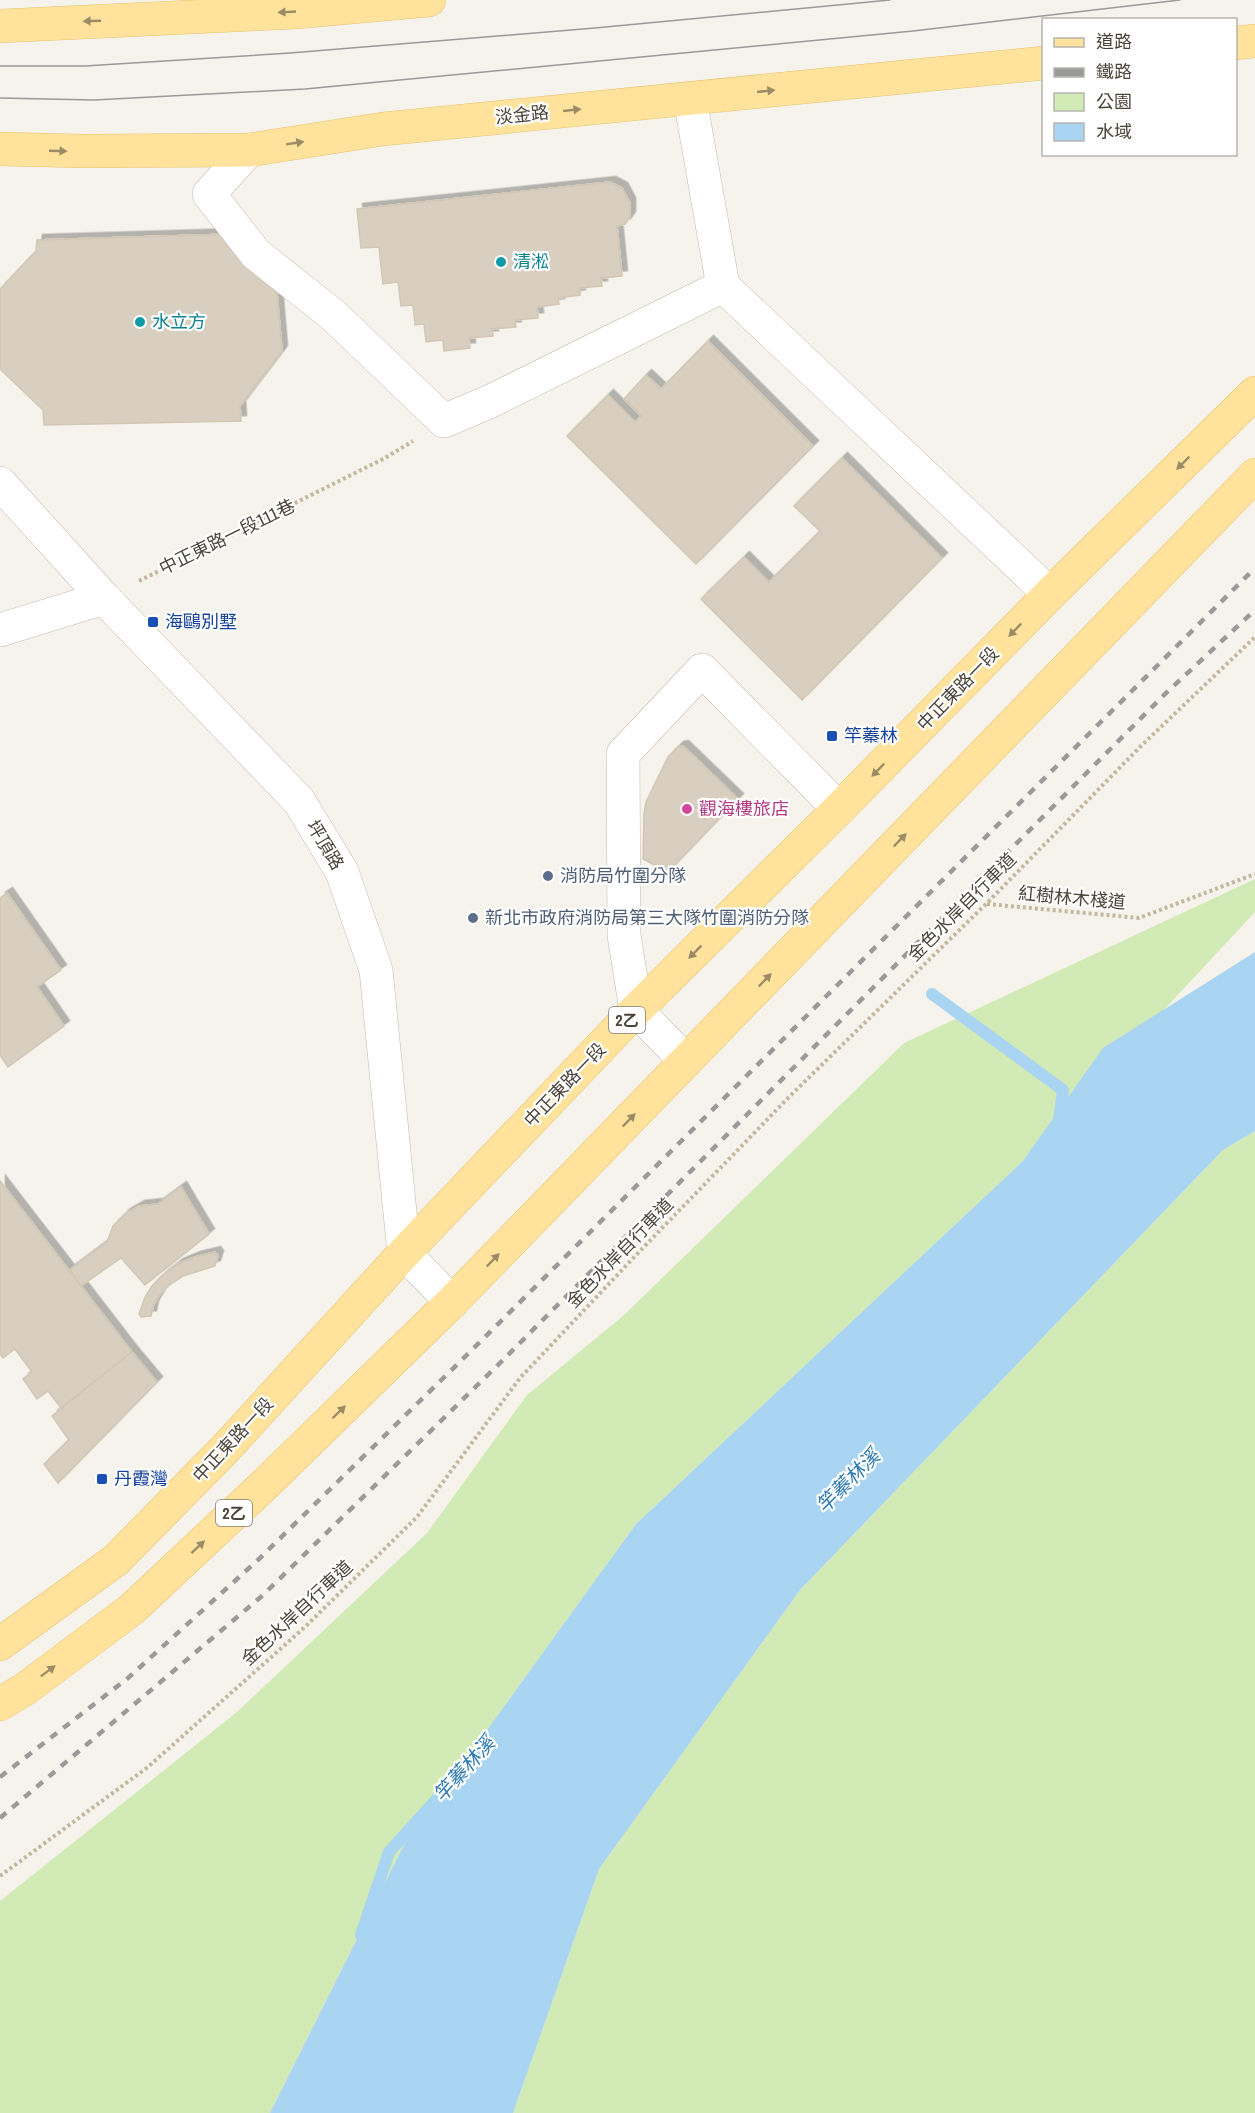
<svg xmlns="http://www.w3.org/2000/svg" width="1255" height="2113" font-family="'Archivo Narrow','Noto Sans TC',sans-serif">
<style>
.green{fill:#d2eab5}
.water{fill:#a9d4f2}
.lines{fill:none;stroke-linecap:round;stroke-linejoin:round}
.stream{stroke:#a9d4f2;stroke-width:12}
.building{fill:#d8cfc1;stroke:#d3c7b4;stroke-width:1.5;filter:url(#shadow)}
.minor-casing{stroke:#c2bbae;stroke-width:34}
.major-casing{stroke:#e6c16a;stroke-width:34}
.path{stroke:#c4b79f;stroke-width:4;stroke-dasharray:3 3;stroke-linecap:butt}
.minor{stroke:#fff;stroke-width:33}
.major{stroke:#ffe39c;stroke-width:33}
.tram{stroke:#9a9a9a;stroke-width:1.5}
.rail{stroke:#9a9a9a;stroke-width:4.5;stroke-dasharray:8 8;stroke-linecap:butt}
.oneway{fill:#9c8c66}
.culture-dot{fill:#0f9aa8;stroke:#fff;stroke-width:2}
.transit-dot{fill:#1a4fb4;stroke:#fff;stroke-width:2}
.hotel-dot{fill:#d1479c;stroke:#fff;stroke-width:2}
.service-dot{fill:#5c6f8a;stroke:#fff;stroke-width:2}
.labels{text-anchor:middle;stroke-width:4.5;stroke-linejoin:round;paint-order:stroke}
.shield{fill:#fff;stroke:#817c74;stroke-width:1.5}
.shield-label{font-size:16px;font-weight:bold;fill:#4b4439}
.street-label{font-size:18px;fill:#4b4439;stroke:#fff}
.culture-label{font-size:18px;fill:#0d838f;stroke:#fff;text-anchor:start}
.transit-label{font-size:18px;fill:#164399;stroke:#fff;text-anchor:start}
.hotel-label{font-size:18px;fill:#b23c85;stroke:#fff;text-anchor:start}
.service-label{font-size:18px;fill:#4e5e75;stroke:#fff;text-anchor:start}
.water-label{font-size:20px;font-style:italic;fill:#2e7ab2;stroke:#fff}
</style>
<defs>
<filter id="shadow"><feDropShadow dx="5.5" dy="-5.5" stdDeviation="0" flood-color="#0004"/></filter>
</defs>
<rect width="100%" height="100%" fill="#f6f3ec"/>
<!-- green -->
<g class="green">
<path d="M1255,879v33l-232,249 -387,363 -232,321 -134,268h-270v-212l237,-189 190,-179 100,-138 96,-79 281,-273z"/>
<path d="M1255,1131v982h-742l86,-244 201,-279 423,-440z"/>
</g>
<!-- water -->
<path class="water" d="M1255,952v179l-32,19 -423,440 -201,279 -86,244h-243l134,-268 232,-321 387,-363 80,-113z"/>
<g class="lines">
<!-- stream -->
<g class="stream">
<path d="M932,994l131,96 -4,31"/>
<path d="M361,1935l28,-83 59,-65"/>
</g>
</g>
<!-- building -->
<g class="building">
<path d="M610,182l12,6 8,15v14l-5,7 -8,2 5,50 -21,2 1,8 -22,2v7l-22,3 1,6 -22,3 1,11 -23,2 1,7 -24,2 1,7 -24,2 1,10 -26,3 -1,-11 -17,2 -2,-18 -9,1 -2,-20 -12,1 -3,-24 -15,2 -4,-37 -18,1 -4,-39z"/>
<path d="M233,234l2,14 42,45 5,58 -42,55 1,15 -197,4 -1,-15 -43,-41v-80l36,-38 1,-11z"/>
<path d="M708,341l105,105 -117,118 -129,-128 41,-41 27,27 6,-6 -17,-17 22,-24 15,14z"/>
<path d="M842,458l100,100 -140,142 -101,-101 43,-42 25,25 51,-51 -26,-25z"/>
<path d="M683,746l55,53 -70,73 -25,-13 1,-44 2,-13 22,-45 10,-10z"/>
<path d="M7,893l54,77 -24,17 27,39 -56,41 -8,-12v-157z"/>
<path d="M0,1181l132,171 -71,56 -13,-17 -11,8 -14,-20 9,-7 -17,-23 -12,9 -3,-4z"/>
<path d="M181,1187l28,47 -64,51 -24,-27 -40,28 -11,-16 37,-28 6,-16 12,-12 14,-8 19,-2z"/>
<path d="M215,1252l3,4 -3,10 -32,10 -14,9 -9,9 -7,12 -2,10 -10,1 -2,-3 6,-17 7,-11 10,-10 16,-12 17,-7z"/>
<path d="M132,1352l25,30 -99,101 -14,-19 25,-24 -17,-24z"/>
</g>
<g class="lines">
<!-- minor casing -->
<g class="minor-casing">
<g id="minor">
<path d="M690,99l33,187 327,308"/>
<path d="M249,150l-40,44 47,60 77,61 111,106 47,-20 232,-115"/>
<path d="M0,483l104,115 195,203 43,71 34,98 28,283 48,49"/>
<path d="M0,630l104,-32"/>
<path d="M686,1061l-50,-51 -12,-75 -1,-181 79,-84 137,139"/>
</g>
</g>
<!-- major casing -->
<g class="major-casing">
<g id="major">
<path d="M0,26l296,-14 133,-12"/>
<path d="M1236,43l19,-2"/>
<path d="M0,149l83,2 166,-1 134,-21 661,-66"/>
<path d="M0,1644l116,-84 110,-112 178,-195 232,-243 203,-201 211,-215 205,-201"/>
<path d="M0,1704l25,-15 107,-80 127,-119 193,-188 803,-827"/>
</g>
</g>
<!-- path -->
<g class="path">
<path d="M139,581l246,-123 28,-17"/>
<path d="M987,904l152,14 116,-44"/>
<path d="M0,1876l148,-109 158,-141 111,-109 103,-139 119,-126 151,-156 196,-192 156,-159 113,-108"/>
</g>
<!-- minor -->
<use href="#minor" class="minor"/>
<!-- major -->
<use href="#major" class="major"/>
<!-- tram -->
<g class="tram">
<path d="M0,66h85l205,-13 305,-25 295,-28"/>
<path d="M0,98l94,2 211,-11 608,-58 267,-31"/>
</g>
<!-- rail -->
<g class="rail">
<path d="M0,1777l128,-99 131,-119 223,-219 773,-772"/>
<path d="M0,1818l262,-222 239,-234 664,-668 90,-84"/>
</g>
</g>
<!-- one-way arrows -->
<defs><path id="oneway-solid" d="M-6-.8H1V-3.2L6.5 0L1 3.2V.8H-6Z" transform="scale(1.5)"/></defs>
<g class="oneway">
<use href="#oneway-solid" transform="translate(287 12) rotate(177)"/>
<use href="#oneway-solid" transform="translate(92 21) rotate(178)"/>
<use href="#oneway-solid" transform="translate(766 91) rotate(-6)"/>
<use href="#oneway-solid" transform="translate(572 110) rotate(-6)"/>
<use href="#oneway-solid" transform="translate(295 143) rotate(-9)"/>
<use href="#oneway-solid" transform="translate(58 151) rotate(2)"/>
<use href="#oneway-solid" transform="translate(1183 463) rotate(135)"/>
<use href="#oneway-solid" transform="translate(1015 630) rotate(134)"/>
<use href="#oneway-solid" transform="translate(878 770) rotate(134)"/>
<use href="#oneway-solid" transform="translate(900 840) rotate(-46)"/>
<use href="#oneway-solid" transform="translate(695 952) rotate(135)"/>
<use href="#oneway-solid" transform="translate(765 980) rotate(-46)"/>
<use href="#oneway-solid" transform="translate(629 1120) rotate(-46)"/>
<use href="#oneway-solid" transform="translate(493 1260) rotate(-46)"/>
<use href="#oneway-solid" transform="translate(339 1412) rotate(-44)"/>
<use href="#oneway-solid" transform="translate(198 1547) rotate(-43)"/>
<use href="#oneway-solid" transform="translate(48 1671) rotate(-37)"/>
</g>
<!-- markers -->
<g class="culture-dot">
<circle cx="501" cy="262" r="6"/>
<circle cx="140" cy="322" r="6"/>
</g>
<g class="transit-dot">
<rect x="147" y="616" width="12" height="12" rx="3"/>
<rect x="826" y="730" width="12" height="12" rx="3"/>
<rect x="96" y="1473" width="12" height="12" rx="3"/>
</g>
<circle class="hotel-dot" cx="687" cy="809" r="6"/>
<g class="service-dot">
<circle cx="548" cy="876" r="6"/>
<circle cx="473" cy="918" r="6"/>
</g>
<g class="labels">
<!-- shield labels -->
<g class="shield">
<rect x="609" y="1007" width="36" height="26" rx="4.5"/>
<rect x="216" y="1500" width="36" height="26" rx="4.5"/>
</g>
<g class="shield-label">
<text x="627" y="1026">2乙</text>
<text x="234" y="1519">2乙</text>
</g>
<!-- street labels -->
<g class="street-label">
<text transform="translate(522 115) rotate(-6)" y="6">淡金路</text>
<text transform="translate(227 537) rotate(-26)" y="6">中正東路一段111巷</text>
<text transform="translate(958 689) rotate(-46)" y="6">中正東路一段</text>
<text transform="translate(325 845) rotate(59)" y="6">坪頂路</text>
<text transform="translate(1072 898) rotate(5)" y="6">紅樹林木棧道</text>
<text transform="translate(962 907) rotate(-45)" y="6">金色水岸自行車道</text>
<text transform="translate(565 1085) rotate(-46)" y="6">中正東路一段</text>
<text transform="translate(620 1253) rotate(-46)" y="6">金色水岸自行車道</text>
<text transform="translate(233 1440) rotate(-47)" y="6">中正東路一段</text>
<text transform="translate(297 1613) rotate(-43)" y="6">金色水岸自行車道</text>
</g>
<!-- culture labels -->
<g class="culture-label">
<text x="513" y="268">清淞</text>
<text x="152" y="328">水立方</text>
</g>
<!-- transit labels -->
<g class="transit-label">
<text x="165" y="628">海鷗別墅</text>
<text x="844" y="742">竿蓁林</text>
<text x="114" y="1485">丹霞灣</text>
</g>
<!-- hotel labels -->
<g class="hotel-label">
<text x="699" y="815">觀海樓旅店</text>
</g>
<!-- service labels -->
<g class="service-label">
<text x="560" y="882">消防局竹圍分隊</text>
<text x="485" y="924">新北市政府消防局第三大隊竹圍消防分隊</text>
</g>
<!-- water labels -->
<g class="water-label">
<text transform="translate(848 1481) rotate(-45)" y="7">竿蓁林溪</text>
<text transform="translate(464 1769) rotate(-48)" y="7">竿蓁林溪</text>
</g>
</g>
<!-- legend -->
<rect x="1042" y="18" width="195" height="138" fill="#ffffff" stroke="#b7b4b0" stroke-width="1.5"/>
<rect x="1054" y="38" width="30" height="9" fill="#ffe39c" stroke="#b7b4b0" stroke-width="1.5"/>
<text x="1096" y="48" font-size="18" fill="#4b4439">道路</text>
<rect x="1054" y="68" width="30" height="9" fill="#9a9a9a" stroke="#b7b4b0" stroke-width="1.5"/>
<text x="1096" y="78" font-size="18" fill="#4b4439">鐵路</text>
<rect x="1054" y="93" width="30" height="18" fill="#d2eab5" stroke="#b7b4b0" stroke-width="1.5"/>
<text x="1096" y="108" font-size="18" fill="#4b4439">公園</text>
<rect x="1054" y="123" width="30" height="18" fill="#a9d4f2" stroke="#b7b4b0" stroke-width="1.5"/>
<text x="1096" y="138" font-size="18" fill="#4b4439">水域</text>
</svg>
